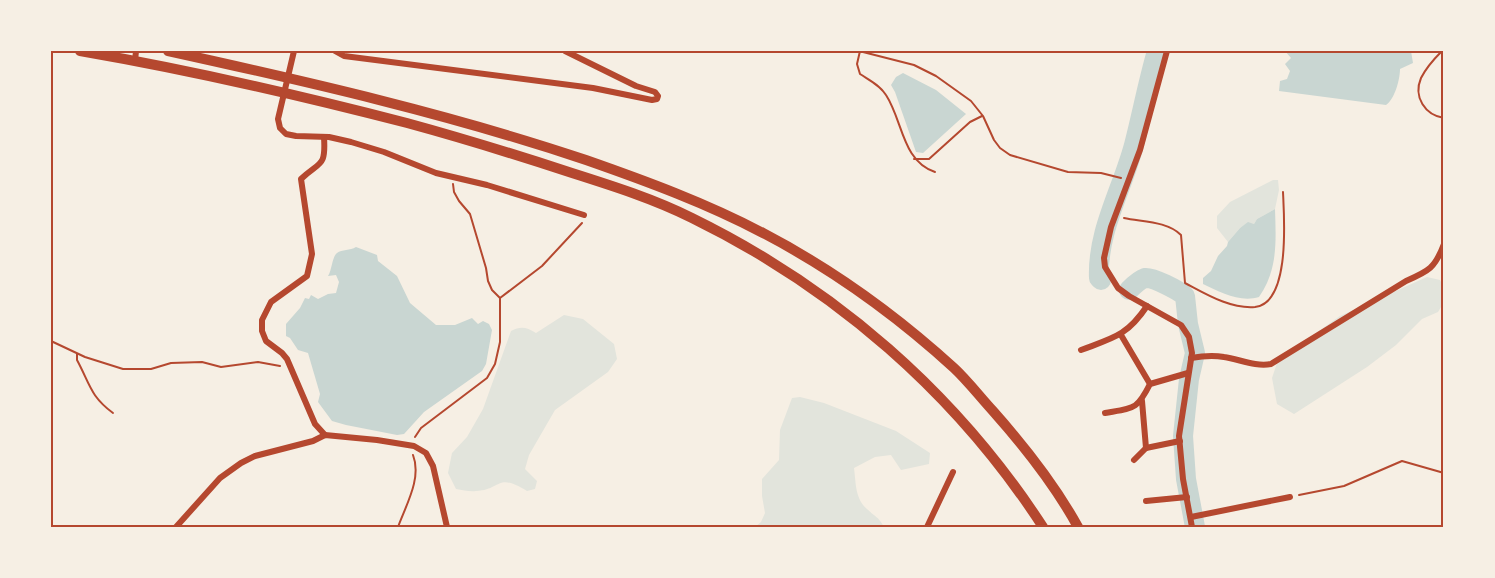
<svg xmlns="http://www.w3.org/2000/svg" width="1495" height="578" font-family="Karla,sans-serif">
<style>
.green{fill:#e2e4dc}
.water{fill:#c9d6d2}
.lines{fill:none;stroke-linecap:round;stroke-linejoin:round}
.river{stroke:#c9d6d2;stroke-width:20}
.path{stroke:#b5482f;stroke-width:2}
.minor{stroke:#b5482f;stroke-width:6}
.trunk{stroke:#b5482f;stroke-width:10}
.neatline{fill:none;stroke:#b5482f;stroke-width:2}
</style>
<rect width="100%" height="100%" fill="#f6efe4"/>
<!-- green -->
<g class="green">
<path d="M1273,180h5l1,10 -4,19 -18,10 -3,5 -6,-1 -8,5 -12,14 -11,-14v-12l13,-14z"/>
<path d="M1427,277l13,3 4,8v14l-6,10 -16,7 -26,26 -29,22 -73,47 -17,-10 -5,-26 6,-18 62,-44z"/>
<path d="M564,315l19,4 31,25 3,15 -9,13 -53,38 -26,45 -4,14 12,12 -2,8 -8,2c-31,-19 -25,-1 -51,0 -6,1 -13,-1 -20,-2l-8,-16 4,-20 15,-16 16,-28 28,-78c10,-5 15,-4 25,2z"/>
<path d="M800,397l24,6 72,28 34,22 -1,11 -28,6 -10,-15 -16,2 -21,11c2,15 1,31 13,41 8,8 11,7 17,18h-129l6,-5 4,-9 -3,-17v-17l17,-19 1,-30 12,-32z"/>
</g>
<!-- water -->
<g class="water">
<path d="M1285,51h126l2,12 -13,6c0,10 -5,30 -14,36l-107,-14 1,-10 7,-2 3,-8 -5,-7 6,-6z"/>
<path d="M903,73l33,17 30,24 -43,39 -7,-1 -21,-60 -4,-7 5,-8z"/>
<path d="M1275,209c1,32 3,61 -16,88 -19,6 -39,-5 -56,-13v-6l8,-7 7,-15 9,-10 1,-4 12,-14 8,-6 6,2 3,-5z"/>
<path d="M356,247l21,8 1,6 19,15 13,27 26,22h19l17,-7 6,6 5,-3 6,3 3,6 -6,34 -4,7 -58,41 -20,22 -7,1 -51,-10 -14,-4 -14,-19 2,-8 -12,-41 -10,-3 -8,-12 -4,-2v-12l14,-16 5,-10 4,1 2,-4 7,4 10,-5 8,-1 3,-11 -3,-7 -8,1c4,-6 4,-19 9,-23 5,-4 13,-2 19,-6z"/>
</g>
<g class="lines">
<!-- river -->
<g class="river">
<path d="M1101,280l-2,-2c-2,-47 23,-88 35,-133 8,-31 14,-63 23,-94"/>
<path d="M1129,290c4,-4 10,-10 16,-12 8,-1 33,12 40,18l3,28 7,29 -6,26 -6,57 3,43 9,48"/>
</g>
<!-- path -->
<g class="path">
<path d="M859,51l55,14 22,11 35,25 12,15 11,24 6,8 10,7 58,17 33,1 20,5"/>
<path d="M860,51l-3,13 3,10c9,6 20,11 26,21 17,26 16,66 49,77"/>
<path d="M1442,51c-8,8 -16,17 -21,27 -8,19 4,37 23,40"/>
<path d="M914,159h15l41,-37 12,-6"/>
<path d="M453,184l1,8 5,9 11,13 16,54 2,13 4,9 8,8"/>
<path d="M1124,218c18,4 43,3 57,17l4,48c21,11 45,26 70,24 36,-4 29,-91 28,-115"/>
<path d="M51,341l34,16 38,12h28l20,-6 31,-1 19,5 37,-5 22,4"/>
<path d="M77,354v6c13,24 13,36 36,53"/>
<path d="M415,437l6,-9 66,-50 8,-14 5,-22v-44l42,-32 40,-43"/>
<path d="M1299,495l45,-9 58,-25 42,12"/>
<path d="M398,527c8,-22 24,-49 15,-72"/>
</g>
<!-- minor -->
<g class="minor">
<path d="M294,51l-16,68 2,9 6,6 10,2 33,1 22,5 33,10 52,21 51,12 97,30"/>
<path d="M335,51l9,5 249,32 59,12 5,-1 1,-3 -3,-4 -19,-6 -71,-35"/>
<path d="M1167,51l-27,99 -29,77 -7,31 1,9 13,21 11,8 52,29 8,12 3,16 -13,83 4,43 9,48"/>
<path d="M135,61l1,-10"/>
<path d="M324,137c2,31 -4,24 -23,42l11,75 -5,22 -36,26 -9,18v11l4,10 16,12 5,6 28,65 10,11"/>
<path d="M1121,335l29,49"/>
<path d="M1081,350c32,-12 46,-14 66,-44"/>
<path d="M1191,358c11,-2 22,-3 33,-1 15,2 31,10 47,7l135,-83c23,-10 29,-13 38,-37"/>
<path d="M1142,401l4,47"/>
<path d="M1105,413c29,-5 32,-3 45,-29l38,-11"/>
<path d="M1134,460l12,-12 34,-7"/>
<path d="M1146,501l41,-4"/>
<path d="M1191,517l99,-20"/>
<path d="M176,527l44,-49 21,-15 14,-7 58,-15 12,-6 52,5 37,6 12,7 7,13 14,61"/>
<path d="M927,527l26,-55"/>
</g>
<!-- trunk -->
<g class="trunk">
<path d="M80,51c110,19 219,44 327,72 55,15 110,32 165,50 41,13 82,26 120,45 143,70 264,175 351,309"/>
<path d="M168,51c141,31 281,63 418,109 60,21 120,43 177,73 69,36 134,83 191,135 14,13 26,29 39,43 32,36 62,74 85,116"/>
</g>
</g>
<!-- border -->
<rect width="1495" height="578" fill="none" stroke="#f6efe4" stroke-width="105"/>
<rect x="52" y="52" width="1390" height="474" class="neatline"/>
</svg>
